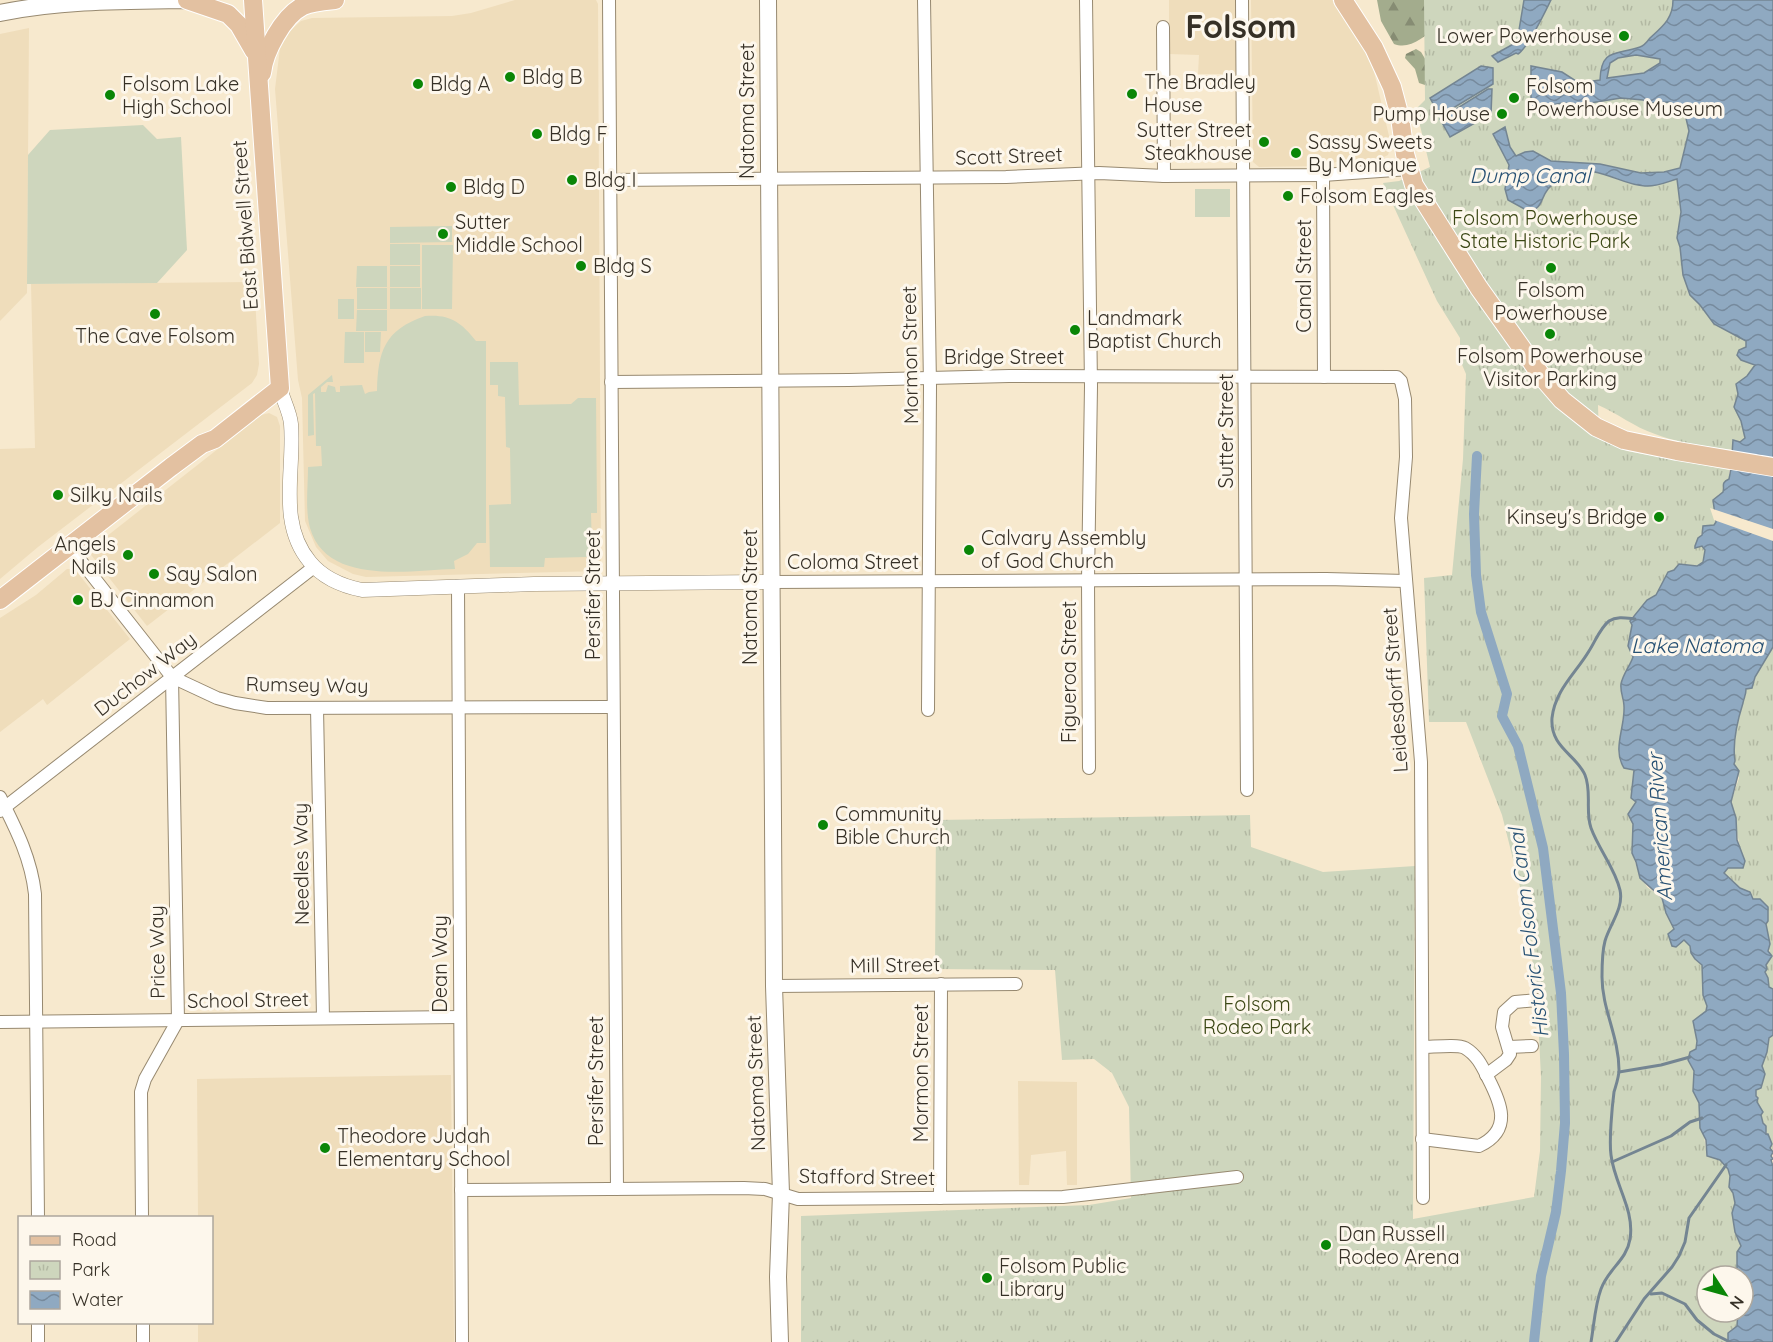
<svg xmlns="http://www.w3.org/2000/svg" width="1773" height="1342" font-family="Quicksand,sans-serif">
<style>
.built{fill:#efddbb}
.green{fill:#ced6bd}
.forest{fill:url(#forest-firs)}
.park{fill:url(#park-tufts)}
.water{fill:url(#water-waves);stroke:#748592;stroke-width:1.5;fill-rule:evenodd}
.pier{fill:#f7e9ce}
.lines{fill:none;stroke-linecap:round;stroke-linejoin:round}
.stream{stroke:#748592;stroke-width:3}
.canal{stroke:#8fa9c1;stroke-width:10}
.minor-casing{stroke:#978970;stroke-width:14}
.tertiary-casing{stroke:#978970;stroke-width:15}
.secondary-casing{stroke:#978970;stroke-width:18}
.primary-casing{stroke:#fff;stroke-width:20}
.minor{stroke:#fff;stroke-width:12}
.tertiary{stroke:#fff;stroke-width:14}
.secondary{stroke:#fff;stroke-width:16}
.primary{stroke:#e3c1a1;stroke-width:18}
.poi-dot{fill:#0a8607;stroke:#fdf7ec;stroke-width:2}
.labels{text-anchor:middle;stroke-width:6;stroke-linejoin:round;paint-order:stroke}
.poi-label{font-size:20px;fill:#363026;stroke:#fdf7ec;text-anchor:start}
.street-label{font-size:20px;fill:#363026;stroke:#fdf7ec}
.park-label{font-size:20px;fill:#3b4714;stroke:#fdf7ec}
.water-label{font-size:21px;font-style:italic;fill:#265073;stroke:#fdf7ec}
.town-label{font-size:32px;font-weight:bold;fill:#363026;stroke:#fdf7ec}
</style>
<defs>
<pattern id="forest-firs" width="22" height="20" patternUnits="userSpaceOnUse" patternTransform="scale(1.5)"><rect width="22" height="20" fill="#a3ac8d"/><path d="M5 1l3.5 6h-7zM16 11l3.5 6h-7z" fill="#868c73"/></pattern>
<pattern id="park-tufts" width="24" height="20" patternUnits="userSpaceOnUse" patternTransform="scale(1.5)"><rect width="24" height="20" fill="#ced6bd"/><path d="M3 7l-1-3M5 7V3M7 7l1-3M15 17l-1-3M17 17v-4M19 17l1-3" fill="none" stroke="#b2b8a2"/></pattern>
<pattern id="water-waves" width="16" height="10" patternUnits="userSpaceOnUse" patternTransform="scale(1.5)"><rect width="16" height="10" fill="#8fa9c1"/><path d="M0 5q4-4 8 0t8 0" fill="none" stroke="#768a9d"/></pattern>
</defs>
<rect width="100%" height="100%" fill="#f7e9ce"/>
<!-- built -->
<g class="built">
<path d="M515,0h81l2,4 3,567 -235,6 -13,-3 -25,-13 -12,-14 -11,-26 -3,-123 -4,-18 -23,-291 5,-41 11,-18 10,-9 11,-3 140,-2 19,-3z"/>
<path d="M1169,0h69v74h-40l1,-19 -30,-1z"/>
<path d="M1251,0h81l12,10 26,44 19,82 1,12 -2,7 -8,4 -38,1 -18,6 -65,1 -6,-5z"/>
<path d="M29,28l-2,265 -27,28v-287z"/>
<path d="M254,282l5,82 -2,11 -5,8 -214,164 -38,32v-130l35,-1 -4,-164z"/>
<path d="M269,413l8,4 3,9v97l-133,103 -59,-75 173,-136z"/>
<path d="M67,569h5l5,3 53,67 -83,66 -4,-6 -43,33v-114l36,-23z"/>
<path d="M451,1075l3,267h-256v-19l14,-1v-104l-14,-1 -1,-138z"/>
<path d="M1018,1081l59,1v103h-10l-1,-34 -35,4 -2,30h-10z"/>
</g>
<!-- green -->
<g class="green">
<path d="M143,125l14,14 24,-2 6,113 -30,33 -130,1 1,-129 22,-25z"/>
<rect x="1195" y="189" width="35" height="28"/>
<path d="M452,226v16l-62,1v-16z"/>
<rect x="390" y="244" width="30" height="21"/>
<path d="M422,245h31l-1,64h-30z"/>
<path d="M357,266h30v21h-31z"/>
<rect x="390" y="266" width="30" height="21"/>
<rect x="357" y="288" width="30" height="21"/>
<rect x="390" y="288" width="31" height="21"/>
<rect x="338" y="299" width="16" height="20"/>
<path d="M357,310h30v21h-31z"/>
<path d="M425,316c25,-2 36,6 51,25h10v202h-9l-9,11 -14,7 1,8c-45,1 -128,17 -145,-41 -5,-19 -2,-41 -2,-61l14,-1 -1,-20h-5l-1,-53 -2,1 1,41 -6,1v-41l24,-20 1,7h-6l-6,5v5h5l2,-7 7,2 1,5h4v-6l22,-1 3,9 4,-2 8,-1c1,-39 7,-61 48,-75z"/>
<path d="M345,332h19v31h-20z"/>
<path d="M365,332h16l-1,20h-15z"/>
<path d="M490,362h28l1,43 52,-1 7,-6h18l1,115h-6l1,39 -5,5 -42,1 -1,9h-54l-1,-62 22,-1 -1,-56 -4,-1 -1,-50 -7,-1v-11h-8z"/>
</g>
<!-- forest -->
<path class="forest" d="M1377,0h122l-71,86 -9,-3 -4,-14 -10,-11 1,-4 10,-5 5,3 6,10 9,-35c-12,10 -26,23 -42,17l-13,-23z"/>
<!-- park -->
<g class="park">
<path d="M1424,0h349v454c-39,-5 -81,-6 -118,-20 -21,-7 -38,-21 -57,-29l1,34 28,12 102,19v9c-9,4 -4,7 -6,14l-5,2 -2,27 -2,3 -9,1 -10,20h7l3,4 -2,12 -6,4 -18,-2 -5,6 -6,2 -12,23 -24,22 -2,4 2,4 -4,21 5,11 -12,24v11l3,17 -3,25 13,36 -3,28 5,4 -8,12 5,10 -1,29 6,18 9,16 15,11 4,15 8,17 -4,8 2,8 12,-6 6,6 1,7 4,7 7,5 1,30 4,11 -1,5 -13,11 4,19 -1,8 -8,11 6,11 -1,20 6,12 8,53 13,4 8,9 2,7 -1,11 4,6 2,10 -3,10 3,19 6,14c-6,10 -6,21 1,30h-35v36h31l-1,14 -6,4 -3,12h-927v-126l288,-11 42,-7 -2,-91 -17,-34 -18,-14 -32,1 -7,-90 -120,-1 1,-149 314,-5 1,32 72,25 92,-6 -2,353 121,-22 6,-46 1,-74 -4,-80 -11,-86 -24,-96 -36,-93h-37l-5,-144 28,-3 11,-116 3,-85 -6,-14v-22l-23,-37 -54,-118 16,-2 31,-14 -14,-58 9,-9z"/>
<path d="M1773,647v342h-3c-6,-11 -7,-23 1,-33 -2,-4 -5,-25 -5,-32l2,-3v-14l-15,-8 -29,-26 4,-5h15l1,-10 -3,-5 -10,-51 8,-24 -5,-14 1,-3c-4,-19 2,-39 8,-58 2,-6 3,-7 3,-14l9,-8v-4z"/>
<path d="M1773,1035v117l-12,-37 2,-3c-5,-7 -8,-13 -7,-22l5,-2 4,-14 -3,-8 5,-14 2,-14z"/>
</g>
<!-- water -->
<g class="water">
<path d="M1524,0h27c-6,12 -23,48 -33,54l-2,-1 -18,9 -6,-6 25,-14z"/>
<path d="M1673,0h100v647l-18,30 -3,11 -6,1c0,7 -2,8 -3,14 -6,19 -11,39 -8,58l-1,3 5,7 -8,31 5,16 1,22 8,21 -2,7h-15l-4,5 16,15 10,4 3,7h7l8,8v14l-2,3 4,20 -2,7 4,5 -6,9 1,4 -2,3 3,6 1,9 4,2v46l-4,3 -2,14 -5,14 3,8 -4,14 -5,2v6l2,2 -1,4 6,10 -2,3 2,8 3,3v8h2l4,10 -2,4 3,4 -2,4 2,3 -2,1 2,6v176h-45v-9l9,-7 1,-14h5c0,-20 7,-25 -6,-43v-17l4,-6 -6,-14 -3,-19 3,-10 -2,-10 -4,-6 1,-11 -2,-7 -8,-9 -13,-4 -1,-16 -6,-12 -1,-25 -6,-12 1,-20 -6,-11 2,-8 6,-3 1,-8 -4,-20 13,-10 1,-5 -4,-11 -1,-30 -7,-6 -4,-6 -1,-7 -6,-6 -8,7 -4,-1 -4,-12 6,-5 -8,-16 -4,-15 -22,-20 -4,-16 -4,-9 1,-29 -5,-10 8,-12 -5,-4 3,-28 -10,-2c-12,-19 1,-40 0,-61 0,-8 -4,-15 -3,-23 2,-10 9,-18 12,-27l-5,-11 4,-21 -2,-4 17,-21 9,-5 12,-23 6,-2 5,-6 18,2 6,-4 2,-12 -3,-4 -7,2v-2l3,-8 4,-3 1,-9 11,-1 2,-3 -3,-22 10,-8c2,-6 -3,-9 6,-13 3,-13 3,-27 4,-39l7,2 5,-4 -4,-17 -7,-14 4,-13 -2,-10 11,-8 8,-11 -14,-5 -4,-5 2,-5 7,-3v-6l-32,-17 -14,-19 -10,-10 -7,-20 -3,-28 -3,-9 4,-26 -4,-33c-10,3 -21,8 -32,7 -23,-1 -44,-19 -68,-14 -9,3 -23,9 -29,17 -8,10 -5,20 -20,22l-20,-11 -3,-11 4,-24 -16,-31 12,-7 5,20 6,9 9,-4 8,-1 18,10 49,3 41,9 23,-1 16,-4 9,-37 -4,-17 -10,-9 -6,-3 -20,1 -6,-3 -22,-2 -37,6 -22,-1 -31,6v-43l31,6 17,11 21,-3c1,-32 16,-25 40,-33 4,-1 7,-5 10,-9 12,-11 23,-19 23,-38zM1636,55l24,4v4l-16,10 -37,5 3,-15 8,-5z"/>
<path d="M1481,66l12,2v16l-53,32 -10,-18z"/>
<path d="M1488,89h4l-1,25 -41,23 -10,-18z"/>
</g>
<!-- pier -->
<path class="pier" d="M1710,508l63,21v12l-59,-21z"/>
<g class="lines">
<!-- stream -->
<g class="stream">
<path d="M1619,1072l42,-7 29,-8"/>
<path d="M1612,1162l59,-26 19,-14 12,-4"/>
<path d="M1651,1294l11,-1 23,11 12,16 17,14 16,8"/>
<path d="M1591,1342c3,-17 4,-37 10,-53 7,-20 26,-29 29,-50 5,-29 -16,-56 -19,-84 -2,-14 1,-48 3,-63 2,-7 5,-15 5,-22 0,-33 -17,-61 -17,-93 0,-11 0,-25 3,-36 5,-17 19,-33 15,-51 -5,-22 -21,-40 -29,-62 -6,-17 1,-36 -6,-53 -9,-21 -35,-27 -33,-57 3,-28 24,-45 37,-67 6,-9 11,-23 20,-30 8,-5 17,-3 26,-2"/>
<path d="M1616,1342l28,-43 28,-32 7,-11 6,-14 4,-24 37,-53"/>
</g>
<!-- canal -->
<path class="canal" d="M1477,456l-3,58 2,61 5,37 26,82 -5,22 16,30 25,102 18,145 3,61 1,69 -4,48 -5,41 -15,64 -7,66"/>
<!-- minor casing -->
<g class="minor-casing">
<g id="minor">
<path d="M609,0l8,1189"/>
<path d="M924,0l6,386 -2,324"/>
<path d="M1086,0l5,386 -3,194 1,188"/>
<path d="M1242,0l5,790"/>
<path d="M1163,27l1,149"/>
<path d="M1323,175l1,202"/>
<path d="M610,180l396,-3 93,-4 65,3 159,-1 86,-6"/>
<path d="M611,382l238,-2 160,-4 388,1 4,4 4,18 1,58 -5,61 20,244 2,436"/>
<path d="M69,546l103,131 45,21 18,5 32,5 346,-1"/>
<path d="M771,582l555,-3 80,2"/>
<path d="M458,586l4,756"/>
<path d="M317,708l6,310"/>
<path d="M0,797c16,32 31,61 35,97l3,324"/>
<path d="M0,811l314,-244"/>
<path d="M774,986l242,-2"/>
<path d="M0,1022l460,-5"/>
<path d="M1509,1047l23,-1"/>
<path d="M1486,1075l20,-15 4,-6 -8,-27 2,-15 11,-10 22,-2"/>
<path d="M1422,1139l57,7c34,-16 22,-43 9,-68 -6,-12 -11,-23 -23,-30 -7,-4 -32,-1 -42,-1"/>
<path d="M461,1190l283,-2 21,1 33,10 265,-2 174,-20"/>
<path d="M940,1198l1,-214"/>
<path d="M142,1218l-1,-126 4,-13 33,-59 -6,-343"/>
<path d="M143,1322v20"/>
<path d="M38,1342v-20"/>
</g>
</g>
<!-- tertiary casing -->
<g class="tertiary-casing">
<path id="tertiary" d="M280,388c3,12 10,24 11,36 4,46 -14,99 19,138 13,16 32,24 52,28l172,-6 237,-2"/>
</g>
<!-- secondary casing -->
<g class="secondary-casing">
<g id="secondary">
<path d="M768,0l6,986 7,207 -3,84 2,65"/>
<path d="M0,13c63,-13 128,-12 193,-13"/>
</g>
</g>
<!-- primary casing -->
<g class="primary-casing">
<g id="primary">
<path d="M187,0l41,14 11,11 15,26"/>
<path d="M1343,0l31,48 18,39 8,30 5,37 9,31 65,103 64,90 19,22 34,27 28,13 53,11 96,16"/>
<path d="M262,73c2,-21 21,-57 41,-67 9,-4 22,-5 32,-6"/>
<path d="M0,600l171,-133 31,-23 13,-5 65,-51 -27,-388"/>
</g>
</g>
<!-- minor -->
<use href="#minor" class="minor"/>
<!-- tertiary -->
<use href="#tertiary" class="tertiary"/>
<!-- secondary -->
<use href="#secondary" class="secondary"/>
<!-- primary -->
<use href="#primary" class="primary"/>
</g>
<!-- markers -->
<g class="poi-dot">
<circle cx="1624" cy="36" r="6"/>
<circle cx="510" cy="77" r="6"/>
<circle cx="418" cy="84" r="6"/>
<circle cx="1132" cy="94" r="6"/>
<circle cx="110" cy="95" r="6"/>
<circle cx="1514" cy="98" r="6"/>
<circle cx="1502" cy="114" r="6"/>
<circle cx="537" cy="134" r="6"/>
<circle cx="1264" cy="142" r="6"/>
<circle cx="1296" cy="153" r="6"/>
<circle cx="572" cy="180" r="6"/>
<circle cx="451" cy="187" r="6"/>
<circle cx="1288" cy="196" r="6"/>
<circle cx="443" cy="234" r="6"/>
<circle cx="581" cy="266" r="6"/>
<circle cx="1551" cy="268" r="6"/>
<circle cx="155" cy="314" r="6"/>
<circle cx="1075" cy="330" r="6"/>
<circle cx="1550" cy="334" r="6"/>
<circle cx="58" cy="495" r="6"/>
<circle cx="1659" cy="517" r="6"/>
<circle cx="969" cy="550" r="6"/>
<circle cx="128" cy="555" r="6"/>
<circle cx="154" cy="574" r="6"/>
<circle cx="78" cy="600" r="6"/>
<circle cx="823" cy="825" r="6"/>
<circle cx="325" cy="1148" r="6"/>
<circle cx="1326" cy="1245" r="6"/>
<circle cx="987" cy="1278" r="6"/>
</g>
<g class="labels">
<!-- poi labels -->
<g class="poi-label">
<text x="1612" y="43" text-anchor="end">Lower Powerhouse</text>
<text x="522" y="84">Bldg B</text>
<text x="1144" y="89">The Bradley<tspan x="1144" dy="23">House</tspan></text>
<text x="122" y="91">Folsom Lake<tspan x="122" dy="23">High School</tspan></text>
<text x="430" y="91">Bldg A</text>
<text x="1526" y="93">Folsom<tspan x="1526" dy="23">Powerhouse Museum</tspan></text>
<text x="1490" y="121" text-anchor="end">Pump House</text>
<text x="1252" y="137" text-anchor="end">Sutter Street<tspan x="1252" dy="23">Steakhouse</tspan></text>
<text x="549" y="141">Bldg F</text>
<text x="1308" y="149">Sassy Sweets<tspan x="1308" dy="23">By Monique</tspan></text>
<text x="584" y="187">Bldg I</text>
<text x="463" y="194">Bldg D</text>
<text x="1300" y="203">Folsom Eagles</text>
<text x="455" y="229">Sutter<tspan x="455" dy="23">Middle School</tspan></text>
<text x="593" y="273">Bldg S</text>
<text x="1551" y="297" text-anchor="middle">Folsom<tspan x="1551" dy="23">Powerhouse</tspan></text>
<text x="1087" y="325">Landmark<tspan x="1087" dy="23">Baptist Church</tspan></text>
<text x="155" y="343" text-anchor="middle">The Cave Folsom</text>
<text x="1550" y="363" text-anchor="middle">Folsom Powerhouse<tspan x="1550" dy="23">Visitor Parking</tspan></text>
<text x="70" y="502">Silky Nails</text>
<text x="1647" y="524" text-anchor="end">Kinsey's Bridge</text>
<text x="981" y="545">Calvary Assembly<tspan x="981" dy="23">of God Church</tspan></text>
<text x="116" y="551" text-anchor="end">Angels<tspan x="116" dy="23">Nails</tspan></text>
<text x="166" y="581">Say Salon</text>
<text x="90" y="607">BJ Cinnamon</text>
<text x="835" y="821">Community<tspan x="835" dy="23">Bible Church</tspan></text>
<text x="337" y="1143">Theodore Judah<tspan x="337" dy="23">Elementary School</tspan></text>
<text x="1338" y="1241">Dan Russell<tspan x="1338" dy="23">Rodeo Arena</tspan></text>
<text x="999" y="1273">Folsom Public<tspan x="999" dy="23">Library</tspan></text>
</g>
<!-- street labels -->
<g class="street-label">
<text transform="translate(747 111) rotate(-90)" y="7">Natoma Street</text>
<text transform="translate(1009 156) rotate(-2)" y="7">Scott Street</text>
<text transform="translate(245 225) rotate(-94)" y="7">East Bidwell Street</text>
<text transform="translate(1304 276) rotate(-90)" y="7">Canal Street</text>
<text transform="translate(910 355) rotate(-91)" y="7">Mormon Street</text>
<text x="1004" y="364">Bridge Street</text>
<text transform="translate(1226 431) rotate(-90)" y="7">Sutter Street</text>
<text x="853" y="569">Coloma Street</text>
<text transform="translate(593 595) rotate(-90)" y="7">Persifer Street</text>
<text transform="translate(750 597) rotate(-90)" y="7">Natoma Street</text>
<text transform="translate(1069 672) rotate(-90)" y="7">Figueroa Street</text>
<text transform="translate(145 674) rotate(-38)" y="7">Duchow Way</text>
<text transform="translate(307 685) rotate(1)" y="7">Rumsey Way</text>
<text transform="translate(1395 690) rotate(-94)" y="7">Leidesdorff Street</text>
<text transform="translate(301 864) rotate(-91)" y="7">Needles Way</text>
<text transform="translate(157 952) rotate(-91)" y="7">Price Way</text>
<text transform="translate(440 964) rotate(-90)" y="7">Dean Way</text>
<text transform="translate(895 965) rotate(-1)" y="7">Mill Street</text>
<text transform="translate(248 1000) rotate(-1)" y="7">School Street</text>
<text transform="translate(921 1073) rotate(-90)" y="7">Mormon Street</text>
<text transform="translate(596 1081) rotate(-90)" y="7">Persifer Street</text>
<text transform="translate(756 1083) rotate(-92)" y="7">Natoma Street</text>
<text transform="translate(867 1177) rotate(1)" y="7">Stafford Street</text>
</g>
<!-- park labels -->
<g class="park-label">
<text x="1545" y="225">Folsom Powerhouse<tspan x="1545" dy="23">State Historic Park</tspan></text>
<text x="1257" y="1011">Folsom<tspan x="1257" dy="23">Rodeo Park</tspan></text>
</g>
<!-- water labels -->
<g class="water-label">
<text x="1530" y="183">Dump Canal</text>
<text x="1697" y="653">Lake Natoma</text>
<text transform="translate(1660 827) rotate(-94)" y="7">American River</text>
<text transform="translate(1529 933) rotate(-97)" y="7">Historic Folsom Canal</text>
</g>
<!-- town labels -->
<g class="town-label">
<text x="1241" y="38">Folsom</text>
</g>
</g>
<!-- legend -->
<rect x="18" y="1216" width="195" height="108" fill="#fdf7ec" stroke="#ada79d" stroke-width="1.5"/>
<rect x="30" y="1236" width="30" height="9" fill="#e3c1a1" stroke="#ada79d" stroke-width="1.5"/>
<text x="72" y="1246" font-size="18" fill="#363026">Road</text>
<rect x="30" y="1261" width="30" height="18" fill="url(#park-tufts)" stroke="#ada79d" stroke-width="1.5"/>
<text x="72" y="1276" font-size="18" fill="#363026">Park</text>
<rect x="30" y="1291" width="30" height="18" fill="url(#water-waves)" stroke="#ada79d" stroke-width="1.5"/>
<text x="72" y="1306" font-size="18" fill="#363026">Water</text>
<!-- north arrow -->
<g transform="translate(1725 1294) rotate(126)"><circle r="28" fill="#fdf7ec" stroke="#ada79d" stroke-width="1.5"/>
<path d="M0-4.5L10 22L0 15L-10 22Z" fill="#0a8607"/>
<text y="-9" font-size="16" font-weight="bold" text-anchor="middle" fill="#363026">N</text>
</g>
</svg>
